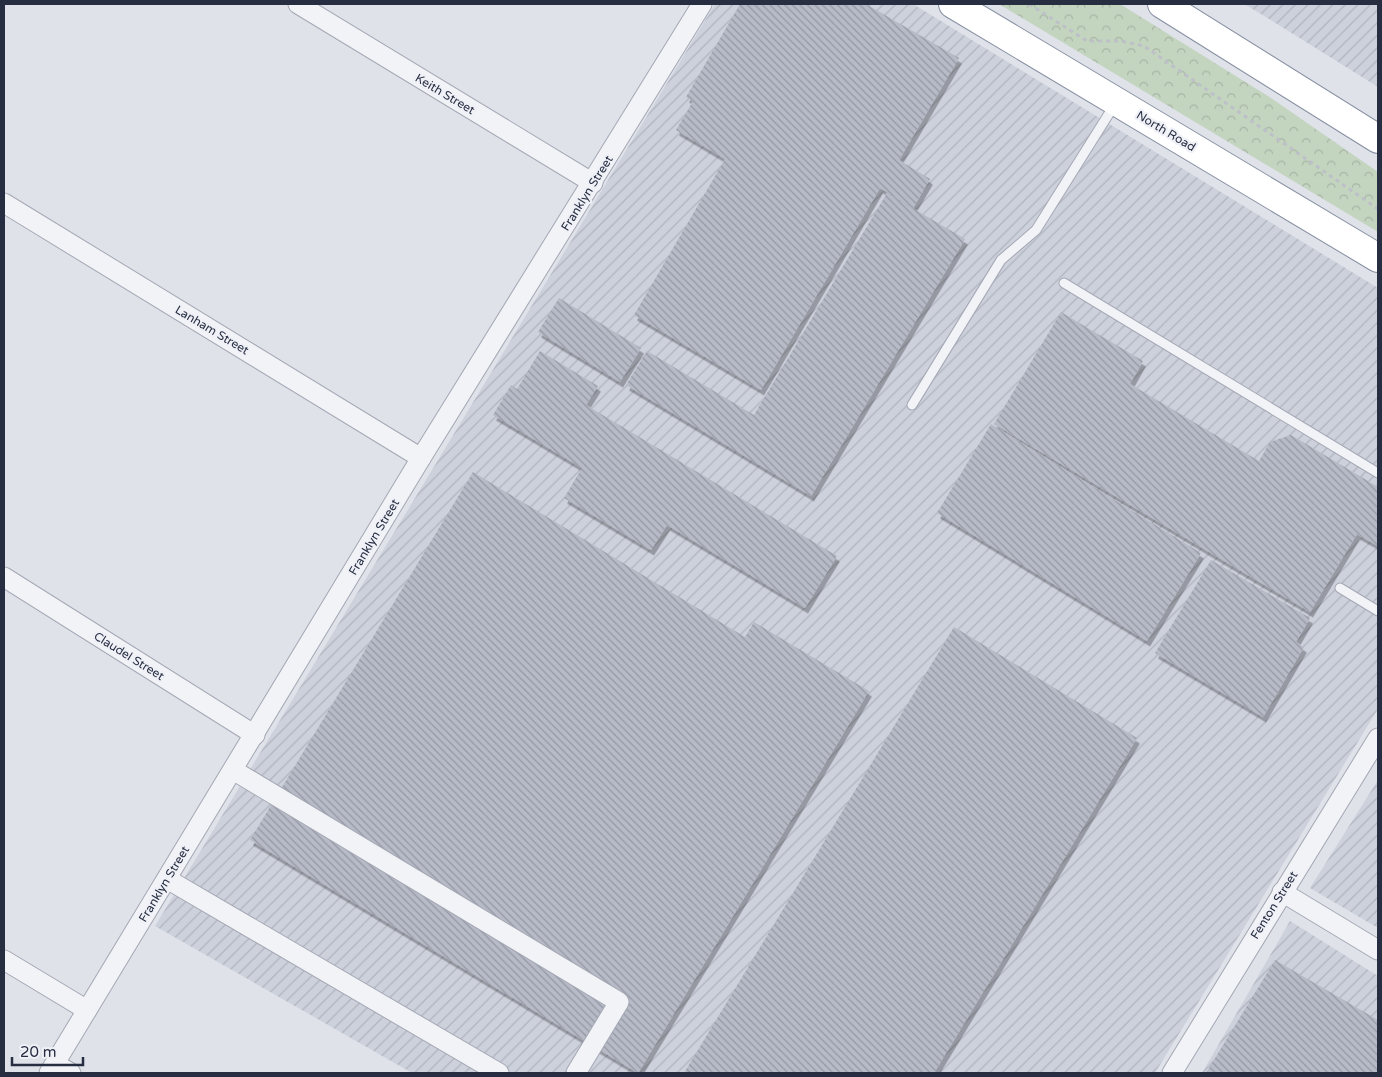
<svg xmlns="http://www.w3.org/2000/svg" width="1382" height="1077" font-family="'Varela Round',sans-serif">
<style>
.industrial{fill:url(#industrial-furrows)}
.forest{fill:url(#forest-crowns)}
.building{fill:url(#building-back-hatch);filter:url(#shadow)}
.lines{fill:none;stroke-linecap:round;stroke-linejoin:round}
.service-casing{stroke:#a4a8b4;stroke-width:11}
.minor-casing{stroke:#a4a8b4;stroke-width:21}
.trunk-casing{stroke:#858ea1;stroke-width:30}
.path{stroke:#bdc0c8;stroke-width:3;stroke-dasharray:4 4;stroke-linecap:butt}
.service{stroke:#f2f3f7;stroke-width:9}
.minor{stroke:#f2f3f7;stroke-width:19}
.trunk{stroke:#fff;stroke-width:28}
.labels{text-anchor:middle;stroke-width:4.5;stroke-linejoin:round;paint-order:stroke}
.street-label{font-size:12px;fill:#272e42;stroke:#eff1f7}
</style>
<defs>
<pattern id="industrial-furrows" width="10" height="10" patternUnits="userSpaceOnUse" patternTransform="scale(1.25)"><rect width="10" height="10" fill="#cdd1dc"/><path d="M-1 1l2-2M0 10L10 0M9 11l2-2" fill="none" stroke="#b0b4be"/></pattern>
<pattern id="forest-crowns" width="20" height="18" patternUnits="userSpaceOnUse" patternTransform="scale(1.25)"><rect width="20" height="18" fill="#c3d4bf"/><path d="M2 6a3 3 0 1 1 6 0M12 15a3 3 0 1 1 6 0" fill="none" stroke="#a8b6a5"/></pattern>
<pattern id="building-back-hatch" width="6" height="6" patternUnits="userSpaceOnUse" patternTransform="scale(1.25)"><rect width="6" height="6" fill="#b6bbc7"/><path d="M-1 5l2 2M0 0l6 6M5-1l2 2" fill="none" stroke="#9498a3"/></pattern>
<filter id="shadow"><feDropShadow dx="3" dy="5.5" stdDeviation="0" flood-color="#0004"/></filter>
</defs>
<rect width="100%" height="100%" fill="#dfe2e9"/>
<!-- industrial -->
<g class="industrial">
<path d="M715,4h198l465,284v421l-223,364h-743l-257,-147z"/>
<path d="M1244,4h134v83l-117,-73z"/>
<path d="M1378,780v148l-68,-40z"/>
<path d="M1290,921l88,55v97h-176z"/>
</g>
<!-- forest -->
<path class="forest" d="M999,4h121l151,94 107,74v60z"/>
<!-- building -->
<g class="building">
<path d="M740,4h126l93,54 -60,102 31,19 -17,29 -33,-20 -119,202 -127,-75 91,-156 -49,-29 17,-29 -7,-4z"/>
<path d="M887,193l78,46 -154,257 -185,-111 21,-34 107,64z"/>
<path d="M559,298l82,50 -21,34 -82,-50z"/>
<path d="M1061,312l82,49 -13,23 129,77 11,-19 21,-7 87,52v59l-21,-12 -47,78 -316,-188z"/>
<path d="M540,351l58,35 -12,19 251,151 -32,52 -138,-83 -16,25 -87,-52 18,-30 -89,-53 18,-30 6,4z"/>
<path d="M991,424l210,129 -54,88 -210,-128z"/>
<path d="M473,472l272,165 9,-15 115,69 -231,382 -388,-233z"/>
<path d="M1211,560l99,58 -14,24 8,5 -41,70 -108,-64z"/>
<path d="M954,627l183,111 -203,335h-250z"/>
<path d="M1275,960l103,60v53h-172z"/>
</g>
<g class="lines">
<!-- service casing -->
<g class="service-casing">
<g id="service">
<path d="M1064,283l314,190"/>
<path d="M912,405l89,-145 35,-30 79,-126"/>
<path d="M1340,588l38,23"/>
</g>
</g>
<!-- minor casing -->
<g class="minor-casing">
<g id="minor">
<path d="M298,4l295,179"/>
<path d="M4,203l417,255"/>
<path d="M4,577l251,158"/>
<path d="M233,770l386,232 -43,71"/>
<path d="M167,879l332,194"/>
<path d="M1282,892l96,58"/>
<path d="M4,960l83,50"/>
<path d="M55,1064l16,9"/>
<path d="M49,1073l372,-615 281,-454"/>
<path d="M1172,1073l206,-335"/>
</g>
</g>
<!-- trunk casing -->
<g class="trunk-casing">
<g id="trunk">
<path d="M953,4l425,254"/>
<path d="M1162,4l216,135"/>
</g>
</g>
<!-- path -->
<path class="path" d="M1029,4l58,37h34l23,5 234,163"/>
<!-- service -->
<use href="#service" class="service"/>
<!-- minor -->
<use href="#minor" class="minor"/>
<!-- trunk -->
<use href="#trunk" class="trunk"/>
</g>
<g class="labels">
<!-- street labels -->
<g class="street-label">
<text transform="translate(445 94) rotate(31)" y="4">Keith Street</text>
<text transform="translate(1166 131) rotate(31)" y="4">North Road</text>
<text transform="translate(587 193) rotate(-58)" y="4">Franklyn Street</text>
<text transform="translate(212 330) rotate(31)" y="4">Lanham Street</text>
<text transform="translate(374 537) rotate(-59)" y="4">Franklyn Street</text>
<text transform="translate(129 656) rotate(32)" y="4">Claudel Street</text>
<text transform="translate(164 884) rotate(-59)" y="4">Franklyn Street</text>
<text transform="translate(1274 905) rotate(-58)" y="4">Fenton Street</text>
</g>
</g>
<!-- border -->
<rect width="1382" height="1077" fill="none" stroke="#272e42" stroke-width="10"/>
<!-- scale -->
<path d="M12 1057v8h71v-8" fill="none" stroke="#272e42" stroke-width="2.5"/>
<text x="20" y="1057" font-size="15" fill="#272e42" stroke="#eff1f7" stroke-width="4" paint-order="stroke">20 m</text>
</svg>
